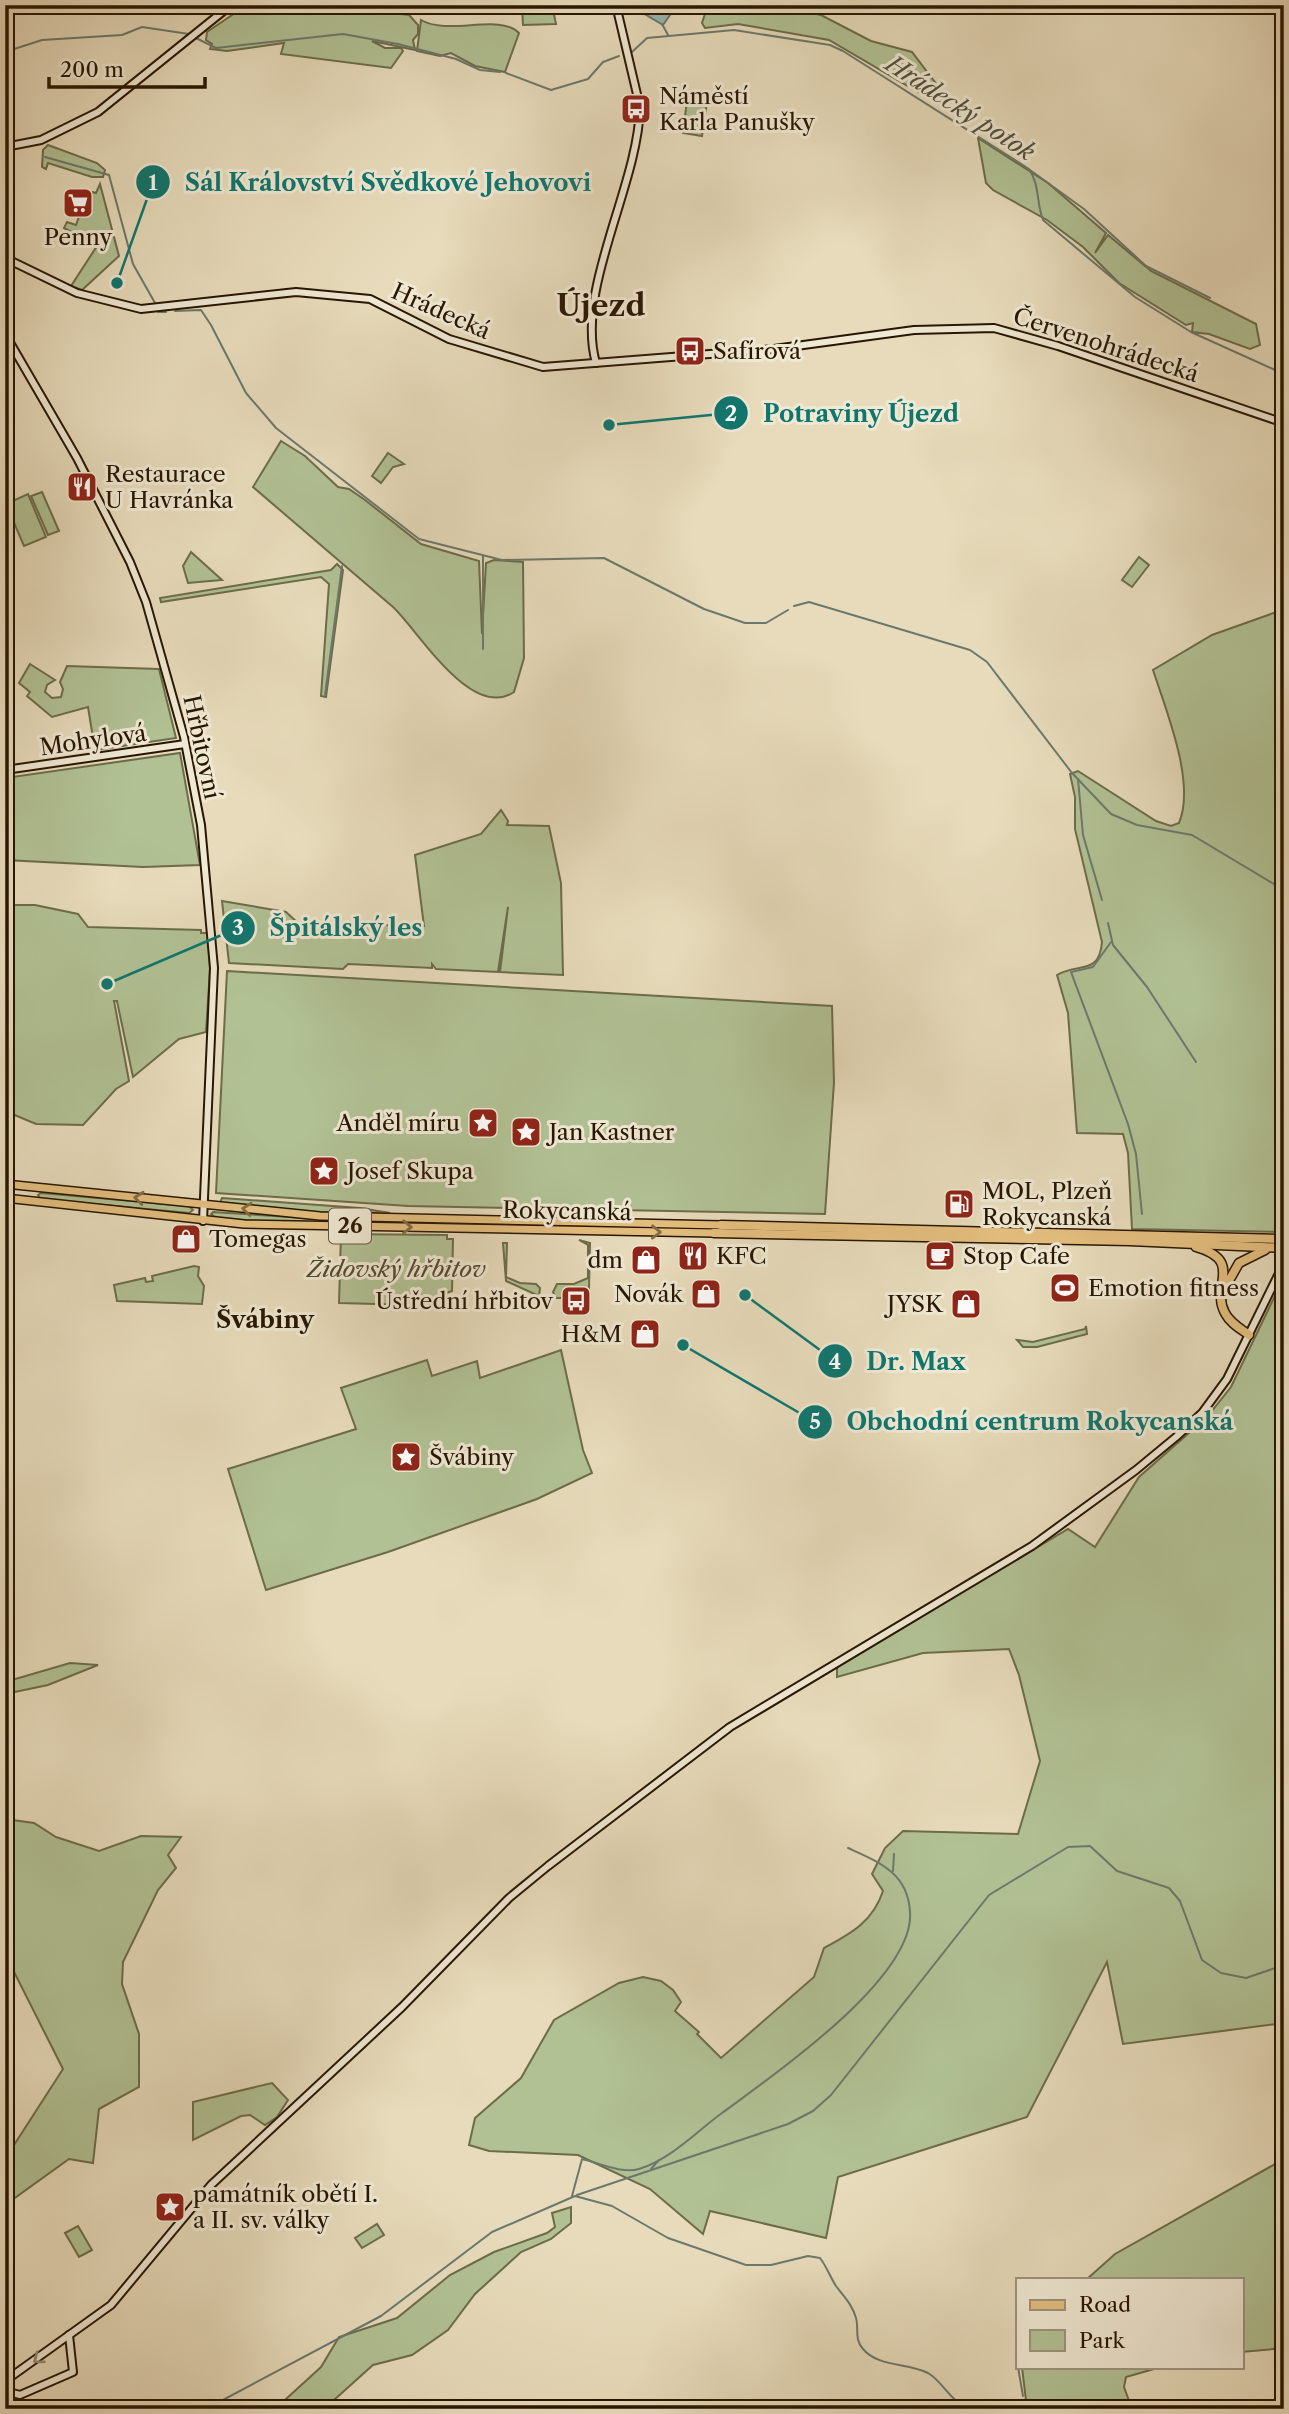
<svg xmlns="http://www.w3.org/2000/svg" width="1289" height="2414" font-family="'Libre Caslon Text',serif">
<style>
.green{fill:#b1c194;stroke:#6c6c4a;stroke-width:2}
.water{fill:#97bbb3;stroke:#6b796c;stroke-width:2}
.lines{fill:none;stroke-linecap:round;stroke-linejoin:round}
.stream{stroke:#6b796c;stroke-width:2}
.secondary-casing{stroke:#281601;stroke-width:10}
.primary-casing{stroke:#281601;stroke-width:10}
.highway-casing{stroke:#281601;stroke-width:11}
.secondary{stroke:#efe8d3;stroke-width:6}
.primary{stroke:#e4be7e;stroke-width:7}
.highway{stroke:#e4be7e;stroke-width:8}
.oneway{stroke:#866a40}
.oneway2{stroke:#958a74}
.labels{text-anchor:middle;stroke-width:6;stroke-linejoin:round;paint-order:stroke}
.shield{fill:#efe8d3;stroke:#645540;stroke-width:2}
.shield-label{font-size:21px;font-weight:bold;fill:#281601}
.poi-label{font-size:23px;fill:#281601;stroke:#efe8d3;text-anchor:start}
.street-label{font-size:23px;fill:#281601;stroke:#efe8d3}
.park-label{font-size:23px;font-style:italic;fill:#51492d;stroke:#efe8d3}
.water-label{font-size:24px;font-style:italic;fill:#4f503f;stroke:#efe8d3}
.neighbourhood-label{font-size:24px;font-weight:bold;fill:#281601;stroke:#efe8d3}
.district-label{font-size:30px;font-weight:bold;fill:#281601;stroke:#efe8d3}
.leader{fill:none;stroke:#0f766e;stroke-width:2.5}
.callout-dot{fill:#0f766e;stroke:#efe8d3;stroke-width:2.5}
.mark-label{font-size:21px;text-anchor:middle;font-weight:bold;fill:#fff}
.callout-label{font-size:24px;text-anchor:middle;font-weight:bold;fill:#0f766e;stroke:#efe8d3;stroke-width:6;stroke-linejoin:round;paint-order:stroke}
</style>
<rect width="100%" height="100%" fill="#e7dbbb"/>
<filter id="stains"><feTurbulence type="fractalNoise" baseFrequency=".00286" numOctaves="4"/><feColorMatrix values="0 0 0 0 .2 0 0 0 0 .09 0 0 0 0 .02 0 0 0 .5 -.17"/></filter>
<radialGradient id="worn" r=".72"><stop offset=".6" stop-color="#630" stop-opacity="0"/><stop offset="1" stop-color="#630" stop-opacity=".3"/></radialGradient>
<!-- green -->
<g class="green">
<path d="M247,5h146l1,8 15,2 9,10v9l-5,6 2,10 -43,-9 13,7h16l2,3 -12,17 -110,-14 3,-11 -57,8 -17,-2 2,-5 -6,-4 1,-8z"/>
<path d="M522,5h30l4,19 -33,1z"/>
<path d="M708,5h71l42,10 50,26 41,11 28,37 -10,10 -101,-59 -91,-16 -33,4 -3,-5z"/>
<path d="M421,20c27,16 79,-7 98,13l-14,39 -30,-6 -24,-13 -11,3 -23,-5z"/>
<path d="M687,100l20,2 -5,34 -19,-3z"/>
<path d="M978,138l70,45 58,50 -11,20 13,-18 43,36 105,53 4,21 -10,4 -41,-15 -17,-2 1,-9 -7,2 -67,-42 -36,-36 -36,-27 -54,-30 -7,-7z"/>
<path d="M48,145l49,18 8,7 -2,7h-11l-44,-14 -2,6 -4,-2 1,-17z"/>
<path d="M100,184l19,72 -37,34 -11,-4 26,-40 -33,-18 3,-6 9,3 4,-11 4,1 8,-23 4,1z"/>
<path d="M281,441l24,15 33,31 11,2 16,11 56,44 58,17 3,73 4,-71 8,-3 29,2 1,96 -10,34c-43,29 -96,-62 -121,-85l-140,-120z"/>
<path d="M388,453l16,11 -11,3 -12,16 -9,-7z"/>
<path d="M42,492l17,39 -11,4 -17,-39z"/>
<path d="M28,494l18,43 -22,9 -18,-42z"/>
<path d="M191,552l31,28 -34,3 -5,-17z"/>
<path d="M1139,557l10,8 -17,22 -10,-7z"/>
<path d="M337,564l6,6 -17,127 -5,-1 8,-112 -8,-7 -160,25 -1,-4 171,-28z"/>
<path d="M1282,610l2,622 -152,-3 -4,-76 -5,-19 -46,-1 -9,-120 -11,-38c22,-13 42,1 45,-33l-27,-113v-32l-5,-23 8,-3 78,50 15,5 8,-3c17,-40 -13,-113 -26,-153l59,-35z"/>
<path d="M30,664l25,16 -8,5 -2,7 7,6 9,-1 2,-8 -3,-7 7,-16 92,3 17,69 -81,12 -7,-43 -36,10 -25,-21 3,-4 -11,-9z"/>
<path d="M180,753l20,112 -57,2 -138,-7v-82z"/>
<path d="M501,810l7,11 -1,4 42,1 12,57 2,92 -63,-3 8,-65 -10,65 -62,-3 -4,-5v4l-84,-4 -5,5 -114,-6 -7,-62 64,11 14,13 14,6 22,-7 88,2 -9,-71 66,-21z"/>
<path d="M5,905h30l43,9 10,13 113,3v3h7l2,36 -4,63 -27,7 -46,38 -16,-76h-3l15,80 -13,8 -33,36 -47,-1 -31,-13z"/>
<path d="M227,971l605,35 2,76 -9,132 -417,-8 -192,-13z"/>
<path d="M41,1193l148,13 4,4 -4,3 -149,-14 -2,-4z"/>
<path d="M222,1198l138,10 30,5 -79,-1 -91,-9z"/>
<path d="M213,1212l125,8 251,7 -332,-6 -41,-3 -5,-4z"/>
<path d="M341,1234l106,1v4h6l-1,52 -37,14 -76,-2z"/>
<path d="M579,1240l11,3 -1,46 -21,9h-12l-3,-6 4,-8h17l14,-6v-33z"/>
<path d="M503,1243h4l-1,34 14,6 16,1 4,4 -1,8 -33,-15z"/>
<path d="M194,1266l5,1 -1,9 6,10 -2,18 -85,-3 -3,-16 31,-7 1,4 7,-1 -1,-5z"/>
<path d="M1284,1277v746l-161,21 -16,-82 -80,155 -189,60 -12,61 -116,-27 -7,23 -53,-45 -72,-34 -89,-4 -20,-6 6,-27 46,-40 33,-58 65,-37 24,-6 18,4 12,9 8,12 -6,9 24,21 -2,2 24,24 93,-81 10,-29c26,-14 49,-26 59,-57l-11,-17 13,-26 18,-17 115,3 22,-73 -21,-86 -10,-26 -86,4 -86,24v-10l231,-138 27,18 44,-70 68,-60 24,-30z"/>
<path d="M1086,1326l1,8 -50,13h-14l-6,-7 16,2 52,-13z"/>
<path d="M561,1350l22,100 9,23 -55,26 -149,53 -122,38 -38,-121 128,-40 -15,-41 86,-28 5,16 45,-15 3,17z"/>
<path d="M70,1663l28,2 -50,20 -43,9v-12z"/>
<path d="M5,1819l29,4 22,14 43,14 42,-15 40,1 -13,18 8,13 -18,22 -35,72 -1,22 17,50v53l-40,22 -6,54 -24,-4 -64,46v-46l58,-90 -58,-115z"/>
<path d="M272,2083l16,17 -11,17 -12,8 -15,-10 -9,1 -48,24v-38z"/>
<path d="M1284,2159v189l-42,4v-73h-155l28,-25z"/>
<path d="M571,2207v16l-20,16 -30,13 -46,42 -27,36 -36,25 -39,10 -49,44h-49l46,-42 18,-30 58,-19 53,-43 44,-23 53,-19 8,-6 -3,-14z"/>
<path d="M377,2224l7,11 -22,13 -7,-10z"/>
<path d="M78,2226l14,24 -13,7 -14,-24z"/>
<path d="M1022,2367h139l-35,10 -2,10 8,22h-105z"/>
</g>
<!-- water -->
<path class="water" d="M646,5h31l-14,20 -20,-12z"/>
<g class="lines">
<!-- stream -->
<g class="stream">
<path d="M619,10l17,-1"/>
<path d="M662,24l6,11"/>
<path d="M194,37l22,11 127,-14 55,10 58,15 24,11 20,2"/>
<path d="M5,52l37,-12 80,-5 20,-8 47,7"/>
<path d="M632,52l15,-14 87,-8 96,15 13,6 186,118c11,16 7,33 14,51l92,77 56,35 93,42"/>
<path d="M506,73l45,17 37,-11 15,-17 16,-6"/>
<path d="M45,157l64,18 24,89 22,39"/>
<path d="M5,160h3"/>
<path d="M1030,170l54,39 62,57 64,32"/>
<path d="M175,311l26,-1 10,15 35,68 30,35 143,111 83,21 102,-2 100,51 41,14h21l22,-13"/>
<path d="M158,312h8"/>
<path d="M483,556v93"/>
<path d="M794,606l15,-4 161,48 17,12 85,111 39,41 26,11 55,10 92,55"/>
<path d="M325,695l17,-129"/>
<path d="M1078,779l5,56 19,65"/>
<path d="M1108,923l5,22 34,42 49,75"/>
<path d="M1111,942l-18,25 -22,5 57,152 8,30 6,60"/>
<path d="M893,1871l1,-17"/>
<path d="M651,2169l8,-9"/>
<path d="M577,2195l211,-71 25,-13 18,-16 158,-200 79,-48 22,-1 27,25 52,17 11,13 22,59 19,13 25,5 38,-13"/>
<path d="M572,2196l10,-37c17,4 40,15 57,10 31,-9 58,-38 83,-56 49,-36 193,-135 188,-201 -2,-39 -31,-50 -62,-64"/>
<path d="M1017,2365l1,-23"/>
<path d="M1018,2367l5,29"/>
<path d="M206,2409l175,-93 111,-84 83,-36 37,10 56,32 78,27h25l37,-9 12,2c7,9 10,19 16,28 8,11 16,18 20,32 3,10 -2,21 7,31 15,18 45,14 65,24 14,8 21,26 39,36"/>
</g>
<!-- secondary casing -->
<g class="secondary-casing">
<g id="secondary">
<path d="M5,147l36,-7 57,-28 133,-107"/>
<path d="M5,258l72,35 64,16 155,-17 74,7 79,40 94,28 231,-18 140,-19 80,-2 64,18 226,77"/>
<path d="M5,334l72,124 53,104 16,40 38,135 17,88 13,143 -11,253"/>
<path d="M596,363c-21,-74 42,-176 44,-256l-24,-102"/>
<path d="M5,770l180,-26"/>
<path d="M5,2381l106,-76 100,-120 191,-178 107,-109 39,-32 182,-139 302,-181 104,-76 40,-33 26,-24 25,-34 57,-116"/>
<path d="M5,2391l15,4 53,-23 -4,-37"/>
</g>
</g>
<!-- primary casing -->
<g class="primary-casing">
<g id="primary">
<path d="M5,1184l315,32 401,9"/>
<path d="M5,1198l239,26 470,9"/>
</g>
</g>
<!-- highway casing -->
<g class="highway-casing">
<g id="highway">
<path d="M721,1225l563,14"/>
<path d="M714,1233l416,8 154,7"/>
<path d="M1196,1247c49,14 14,39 29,66 5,10 16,16 24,22"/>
<path d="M1226,1286l13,-23 26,-13"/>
</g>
</g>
<!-- secondary -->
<use href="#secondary" class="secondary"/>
<!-- primary -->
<use href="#primary" class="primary"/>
<!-- highway -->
<use href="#highway" class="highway"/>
</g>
<!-- one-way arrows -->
<defs><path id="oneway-chevron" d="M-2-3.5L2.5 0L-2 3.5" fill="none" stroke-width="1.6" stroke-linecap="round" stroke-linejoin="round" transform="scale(1.75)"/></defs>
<g class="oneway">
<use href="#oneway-chevron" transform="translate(139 1198) rotate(-174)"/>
<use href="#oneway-chevron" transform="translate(247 1209) rotate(-174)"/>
<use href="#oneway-chevron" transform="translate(407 1227) rotate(1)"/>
<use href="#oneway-chevron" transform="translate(656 1232) rotate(1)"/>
</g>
<use class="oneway2" href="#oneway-chevron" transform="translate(38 2359) rotate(143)"/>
<!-- icons -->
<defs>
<g id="bus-square" transform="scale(1.575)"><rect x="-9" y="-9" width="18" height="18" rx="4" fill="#8f2418" stroke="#efe8d3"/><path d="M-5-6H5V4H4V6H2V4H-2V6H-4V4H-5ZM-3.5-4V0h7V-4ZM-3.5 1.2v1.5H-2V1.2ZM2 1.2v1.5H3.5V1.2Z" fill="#fff"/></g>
<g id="supermarket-square" transform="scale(1.575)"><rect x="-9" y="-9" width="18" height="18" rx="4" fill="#8f2418" stroke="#efe8d3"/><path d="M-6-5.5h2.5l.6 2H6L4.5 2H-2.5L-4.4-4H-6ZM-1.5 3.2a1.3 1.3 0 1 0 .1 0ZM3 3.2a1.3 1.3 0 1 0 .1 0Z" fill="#fff"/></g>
<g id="restaurant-square" transform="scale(1.575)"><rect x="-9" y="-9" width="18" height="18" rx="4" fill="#8f2418" stroke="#efe8d3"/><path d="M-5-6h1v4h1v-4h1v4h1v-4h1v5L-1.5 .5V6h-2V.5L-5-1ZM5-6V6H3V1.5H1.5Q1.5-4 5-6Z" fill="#fff"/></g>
<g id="sight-square" transform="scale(1.575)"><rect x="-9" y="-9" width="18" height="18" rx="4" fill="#8f2418" stroke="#efe8d3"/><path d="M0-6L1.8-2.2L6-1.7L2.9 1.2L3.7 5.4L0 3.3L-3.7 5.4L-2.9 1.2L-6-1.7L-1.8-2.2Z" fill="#fff"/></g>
<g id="fuel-square" transform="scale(1.575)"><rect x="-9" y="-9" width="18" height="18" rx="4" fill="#8f2418" stroke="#efe8d3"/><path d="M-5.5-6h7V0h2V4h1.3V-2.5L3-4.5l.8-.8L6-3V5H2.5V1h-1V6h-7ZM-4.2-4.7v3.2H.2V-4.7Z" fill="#fff"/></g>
<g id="shop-square" transform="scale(1.575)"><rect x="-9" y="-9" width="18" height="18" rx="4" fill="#8f2418" stroke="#efe8d3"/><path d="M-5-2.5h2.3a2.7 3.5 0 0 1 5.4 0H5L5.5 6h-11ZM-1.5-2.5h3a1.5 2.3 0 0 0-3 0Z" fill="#fff"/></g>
<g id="cafe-square" transform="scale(1.575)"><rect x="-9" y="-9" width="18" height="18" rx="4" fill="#8f2418" stroke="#efe8d3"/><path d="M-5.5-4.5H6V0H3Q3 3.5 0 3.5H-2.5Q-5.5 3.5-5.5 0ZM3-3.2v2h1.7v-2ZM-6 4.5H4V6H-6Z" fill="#fff"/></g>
<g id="stadium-square" transform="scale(1.575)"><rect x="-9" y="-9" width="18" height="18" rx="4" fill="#8f2418" stroke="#efe8d3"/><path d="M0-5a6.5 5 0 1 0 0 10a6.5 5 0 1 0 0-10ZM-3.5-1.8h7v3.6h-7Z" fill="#fff"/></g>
</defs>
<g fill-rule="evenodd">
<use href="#bus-square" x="636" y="109"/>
<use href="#supermarket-square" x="78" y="203"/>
<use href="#bus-square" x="690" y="351"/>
<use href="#restaurant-square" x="82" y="487"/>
<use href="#sight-square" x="483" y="1123"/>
<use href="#sight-square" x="526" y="1132"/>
<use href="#sight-square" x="324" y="1171"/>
<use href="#fuel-square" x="959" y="1204"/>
<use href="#shop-square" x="186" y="1239"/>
<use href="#restaurant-square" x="693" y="1256"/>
<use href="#cafe-square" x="940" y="1256"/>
<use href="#shop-square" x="646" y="1260"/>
<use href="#stadium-square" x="1065" y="1288"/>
<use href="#shop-square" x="706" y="1294"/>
<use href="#bus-square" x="576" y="1301"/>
<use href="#shop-square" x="966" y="1304"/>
<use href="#shop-square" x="645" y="1334"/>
<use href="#sight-square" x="406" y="1457"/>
<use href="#sight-square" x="170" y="2207"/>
</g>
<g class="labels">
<!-- shield labels -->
<rect class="shield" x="329" y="1208.5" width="42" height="35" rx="5"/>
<g class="shield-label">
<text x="350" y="1233">26</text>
</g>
<!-- poi labels -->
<g class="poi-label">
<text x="659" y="104">Náměstí<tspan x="659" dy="26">Karla Panušky</tspan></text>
<text x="78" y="245" text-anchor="middle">Penny</text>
<text x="713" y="359">Safírová</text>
<text x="105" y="482">Restaurace<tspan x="105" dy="26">U Havránka</tspan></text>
<text x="460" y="1131" text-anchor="end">Anděl míru</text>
<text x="549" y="1140">Jan Kastner</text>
<text x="347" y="1179">Josef Skupa</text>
<text x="982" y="1199">MOL, Plzeň<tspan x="982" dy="26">Rokycanská</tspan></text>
<text x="209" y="1247">Tomegas</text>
<text x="716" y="1264">KFC</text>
<text x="963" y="1264">Stop Cafe</text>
<text x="623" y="1268" text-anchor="end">dm</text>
<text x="1088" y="1296">Emotion fitness</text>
<text x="683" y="1302" text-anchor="end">Novák</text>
<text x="553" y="1309" text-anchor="end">Ústřední hřbitov</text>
<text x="943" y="1312" text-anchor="end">JYSK</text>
<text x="622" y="1342" text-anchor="end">H&amp;M</text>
<text x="429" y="1465">Švábiny</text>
<text x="193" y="2202">památník obětí I.<tspan x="193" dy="26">a II. sv. války</tspan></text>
</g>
<!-- street labels -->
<g class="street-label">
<text transform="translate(441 311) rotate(24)" y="8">Hrádecká</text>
<text transform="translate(1106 345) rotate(18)" y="8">Červenohrádecká</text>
<text transform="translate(93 740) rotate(-8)" y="8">Mohylová</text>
<text transform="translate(202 747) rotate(78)" y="8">Hřbitovní</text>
<text transform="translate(567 1211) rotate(1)" y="8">Rokycanská</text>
</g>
<!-- park labels -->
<g class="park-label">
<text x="396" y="1277">Židovský hřbitov</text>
</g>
<!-- water labels -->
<g class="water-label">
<text transform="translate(960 108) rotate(33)" y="8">Hrádecký potok</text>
</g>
<!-- neighbourhood labels -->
<g class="neighbourhood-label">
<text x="265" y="1328">Švábiny</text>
</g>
<!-- district labels -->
<g class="district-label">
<text x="601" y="316">Újezd</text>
</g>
</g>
<!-- callouts -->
<path class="leader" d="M117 283L153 182M609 425L731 413M107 984L238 928M745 1295L835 1361M683 1345L815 1422"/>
<g class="callout-dot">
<circle cx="117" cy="283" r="7"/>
<circle cx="609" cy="425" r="7"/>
<circle cx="107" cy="984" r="7"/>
<circle cx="745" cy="1295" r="7"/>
<circle cx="683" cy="1345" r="7"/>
<circle cx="153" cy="182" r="18"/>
<circle cx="731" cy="413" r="18"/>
<circle cx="238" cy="928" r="18"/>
<circle cx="835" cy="1361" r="18"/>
<circle cx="815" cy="1422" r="18"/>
</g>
<g class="mark-label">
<text x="153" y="190">1</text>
<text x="731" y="421">2</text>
<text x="238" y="935">3</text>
<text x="835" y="1369">4</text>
<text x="815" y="1429">5</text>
</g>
<g class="callout-label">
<text x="388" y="191">Sál Království Svědkové Jehovovi</text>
<text x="861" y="422">Potraviny Újezd</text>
<text x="346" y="936">Špitálský les</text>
<text x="916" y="1370">Dr. Max</text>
<text x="1040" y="1430">Obchodní centrum Rokycanská</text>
</g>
<!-- margin -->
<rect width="1289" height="2414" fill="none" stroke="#e7dbbb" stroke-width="28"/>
<rect x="7" y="7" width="1275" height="2400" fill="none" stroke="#281601" stroke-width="3.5"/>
<rect x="14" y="14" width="1261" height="2386" fill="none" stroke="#281601" stroke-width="2"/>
<!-- legend -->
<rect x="1016" y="2278" width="228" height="91" fill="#efe8d3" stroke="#9f947f" stroke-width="2"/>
<rect x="1030" y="2300" width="35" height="10" fill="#e4be7e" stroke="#9f947f" stroke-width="2"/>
<text x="1079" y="2312" font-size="21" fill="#281601">Road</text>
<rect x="1030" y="2330" width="35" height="21" fill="#b1c194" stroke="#9f947f" stroke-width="2"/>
<text x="1079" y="2348" font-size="21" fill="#281601">Park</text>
<!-- scale -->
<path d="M49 77v10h156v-10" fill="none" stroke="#281601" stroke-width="3.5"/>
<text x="60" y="77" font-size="21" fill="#281601" stroke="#efe8d3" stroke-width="5" paint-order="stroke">200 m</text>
<rect width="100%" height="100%" filter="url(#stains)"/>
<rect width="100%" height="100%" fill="url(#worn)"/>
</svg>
